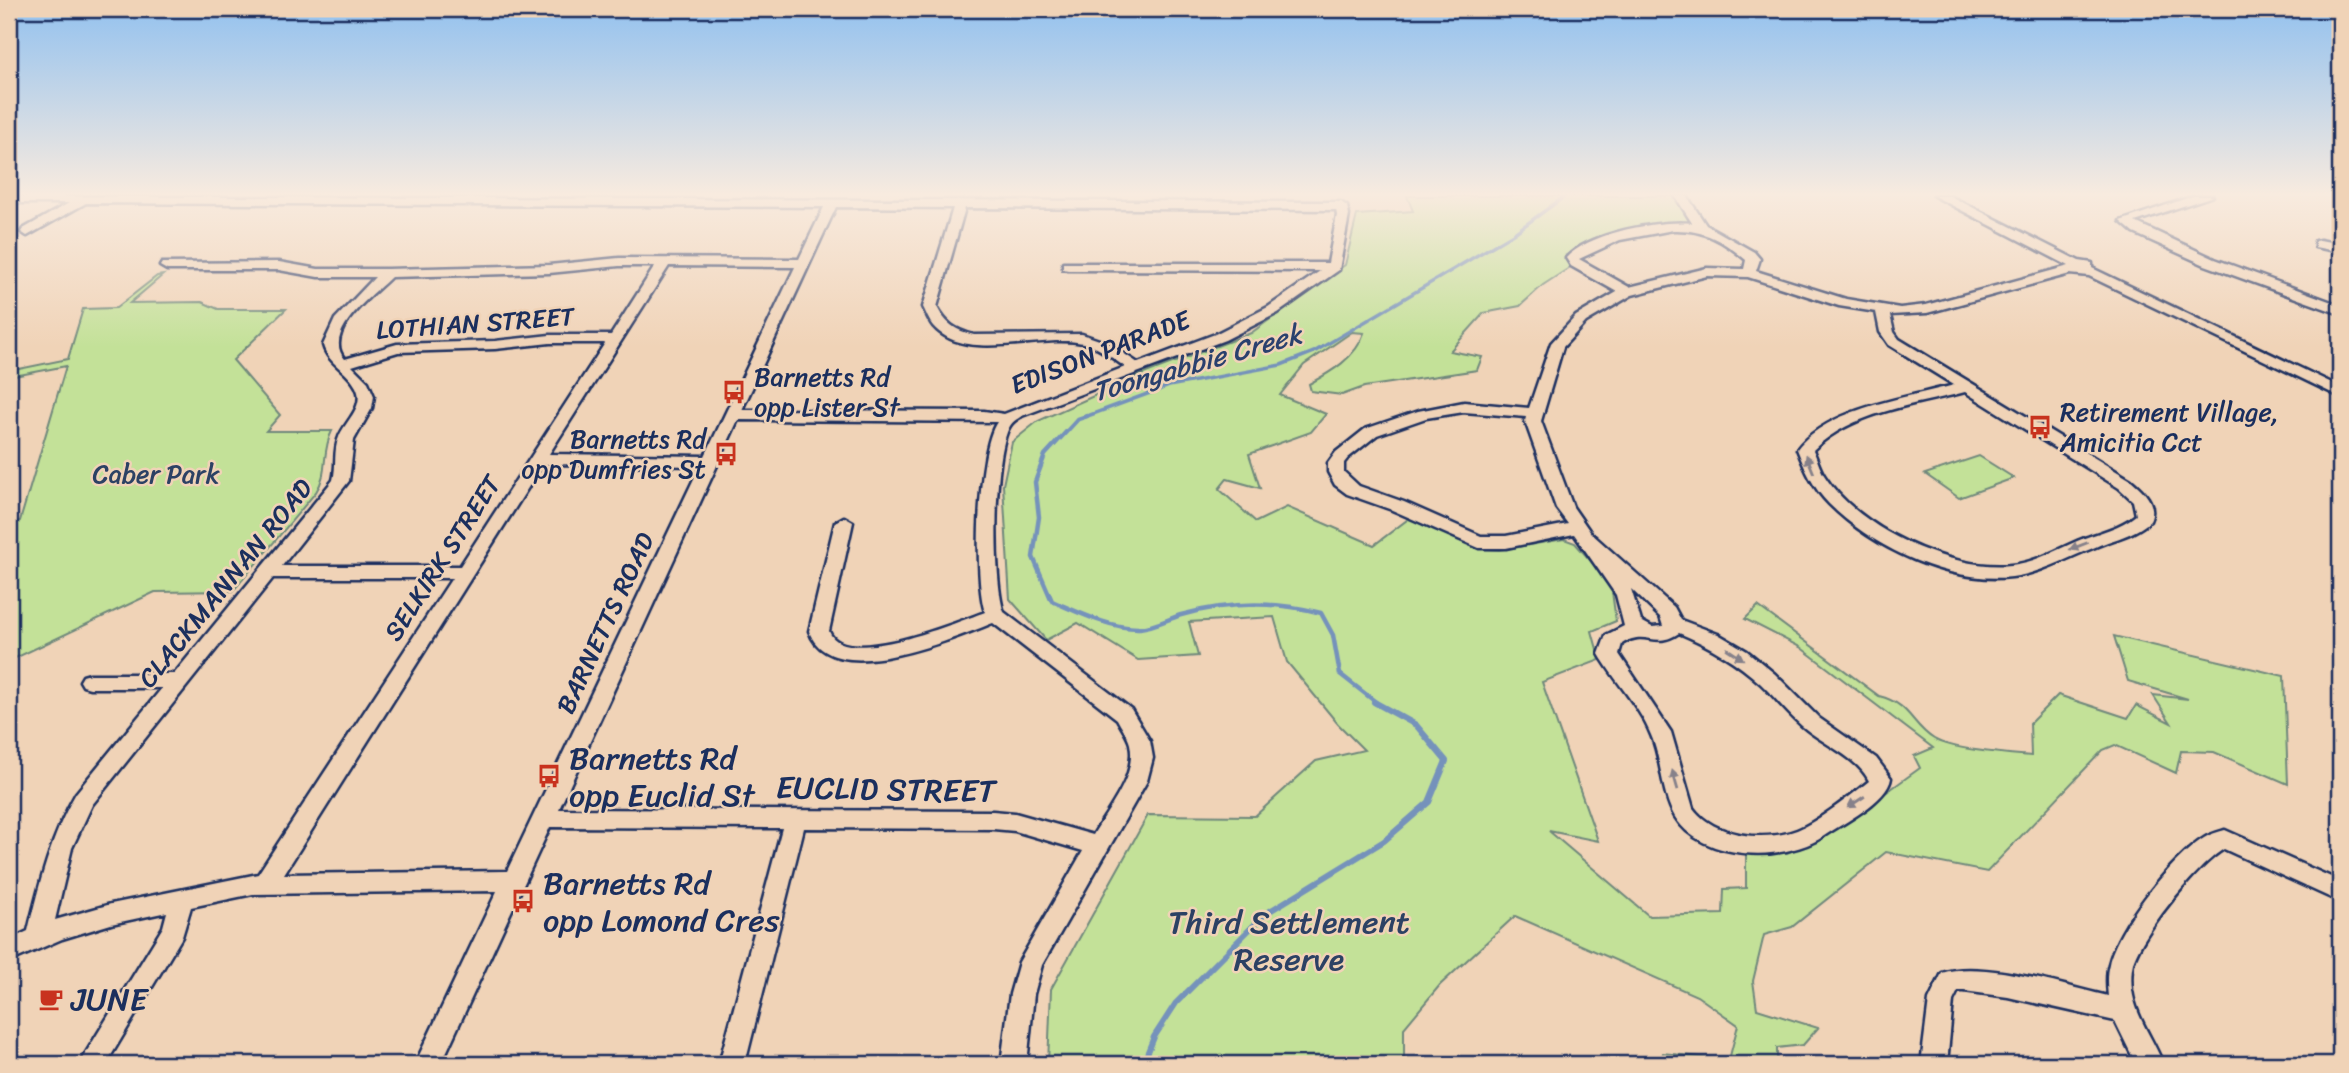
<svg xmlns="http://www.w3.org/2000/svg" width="2349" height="1073" font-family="Sriracha,sans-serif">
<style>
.green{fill:#c3e198;stroke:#6f887b;stroke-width:2}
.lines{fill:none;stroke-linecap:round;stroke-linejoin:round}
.stream-far2{stroke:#7592bb;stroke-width:3.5}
.stream-far1{stroke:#7592bb;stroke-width:4.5}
.stream{stroke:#7592bb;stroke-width:6}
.minor-casing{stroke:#1b2f5e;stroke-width:5}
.minor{fill:#f0d3b7;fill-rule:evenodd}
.oneway{fill:#86818a}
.labels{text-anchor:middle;stroke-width:5;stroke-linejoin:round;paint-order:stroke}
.street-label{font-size:26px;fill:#1b2f5e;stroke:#f0d3b7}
.poi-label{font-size:26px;fill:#1b2f5e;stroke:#f0d3b7;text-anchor:start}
.park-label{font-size:26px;fill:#2c4164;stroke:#f0d3b7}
.water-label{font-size:28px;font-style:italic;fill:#2a406e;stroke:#f0d3b7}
.near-poi-label{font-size:32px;fill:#1b2f5e;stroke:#f0d3b7;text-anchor:start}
.near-street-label{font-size:32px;fill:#1b2f5e;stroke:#f0d3b7}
.near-park-label{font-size:32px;fill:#2c4164;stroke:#f0d3b7}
</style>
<rect width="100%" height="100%" fill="#f0d3b7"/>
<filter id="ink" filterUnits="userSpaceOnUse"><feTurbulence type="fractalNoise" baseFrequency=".0143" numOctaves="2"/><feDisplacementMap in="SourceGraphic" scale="14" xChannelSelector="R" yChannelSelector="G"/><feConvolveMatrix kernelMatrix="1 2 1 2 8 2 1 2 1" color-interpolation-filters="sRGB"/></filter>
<g filter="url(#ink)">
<!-- green -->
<g class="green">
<path d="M1407,196h271l-1,4 15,21 -60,10 -66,24 6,11 -29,19 -23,21 -36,7 -34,38 32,6 -5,13 -113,17 -22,8 -31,-4 -2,-7c22,-12 47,-26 55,-51l-12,-1 -48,33 -24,30 46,19 -15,18 -62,22 11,34 -33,-9 -8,10 37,33 31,-15 87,38 37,-28 71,32 17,1 65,-11 11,4 36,41 5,37 -24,10 8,29 -58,22 56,159 -49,-10 100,85 74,-2 1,-25 22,-1v-36l41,1 50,-25 83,-60 -6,-12 19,-8 -133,-101 -55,-28 13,-13 121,90c32,8 32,29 55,43 19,11 74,15 97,17l-1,-33 28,-28 70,23 8,-13 35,18 -18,-28 35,4 -60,-18 -14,-45 170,40 4,108 -74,-32 -33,-1 -5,22 -61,-28 -12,5 -116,122 -101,-20 -94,75 -28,8 -11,46 4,28 61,19 -15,17 -26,3v16h-117l3,-11 66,7 9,-35 -41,-29 -182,-80 -75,69 -36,43v36h-356l3,-75 97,-174 107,1 61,-55 48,-11 -26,-26 -51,-62 -13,-45 -85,5 9,34 -60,4 -60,-37 -32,17 -36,-41 -7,-114 9,-43 26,-21 100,-45 113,-43 94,-68 12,-50 56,-4z"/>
<path d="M163,275l-33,28 72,-1 16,7h68l-53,51 47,55 -14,16h66c-11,21 -3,41 -16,61l-83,99 -78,1 -146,69v-104l3,-10 -3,-2v-22l11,-2 46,-155 -57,11v-6l59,-12 15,-50 33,-1 41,-32z"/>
<path d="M1979,456l35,22 -55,20 -34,-24z"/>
</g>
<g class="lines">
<!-- stream-far2 -->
<path class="stream-far2" d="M1082,418l87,-32 112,-21 33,-13 199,-118 52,-38"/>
<!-- stream-far1 -->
<path class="stream-far1" d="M1087,416l-9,3 -33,36 -10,27 4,35 -6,40 19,44c26,11 59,28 88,27 14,-1 28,-9 41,-13 46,-13 94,-14 140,-2l12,22 7,39 37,29"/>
<!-- stream -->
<path class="stream" d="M1143,1064l11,-27 22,-34 89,-89 119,-73 45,-39 17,-41 -30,-36 -42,-23"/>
<!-- minor casing -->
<g class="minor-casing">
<g id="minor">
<path d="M9,196l1332,6 6,4 2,9 -10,55 -61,43 -53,27 -203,76c-5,3 -9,5 -12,10 -17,27 -17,156 -6,186l127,97 19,32 3,17 -6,23 -105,184 -8,29 -7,70h-26l9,-70 9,-32 64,-111 -68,-20 -22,-2 -189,-1 -59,236h-26l63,-236 -232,-1 -109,237h-26l82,-173 -244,3 -62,13 -9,30 -76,127h-27l84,-137 4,-15 -56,12 -49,15 -53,23v-22l19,-9c12,-49 23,-95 48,-138l86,-105h-72l-7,-2 -3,-5 3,-5 7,-2h84l159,-194c4,-14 0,-30 6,-43 6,-16 27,-31 17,-50 -9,-17 -28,-23 -33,-42l12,-26 40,-42h-57l-39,-7h-112l-7,-4 2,-3 117,-1 39,7h69l162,-4 70,-7 180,1 25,-52 -738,-4 -59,33 -6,-4 2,-3 46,-26h-60zM836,207l117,1 -30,99c3,6 6,14 10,19 33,38 108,7 150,17 15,3 29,15 42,24l-121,47 -20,-3 -242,-1zM965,208l371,2 1,5 -9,48h-265v6l5,1 252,1 -52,36 -53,27 -77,29 -30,-20 -26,-9 -108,1c-19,-5 -28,-11 -37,-28zM619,266h36l-44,69h-61l-55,6 -98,3 -52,15c-24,-26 29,-65 46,-82l158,-4zM669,266l126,1 -90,189 -156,-2zM550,343h55l-145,223h-178l67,-85 5,-41 18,-32 2,-12 -6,-14 -16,-16 46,-14 97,-3zM738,420l259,2c-20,28 -23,158 -12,190 -25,9 -142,58 -156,19l24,-109 -9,-5 -9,5 -26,109c21,61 145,7 184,-8l124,96c4,8 11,17 13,25 7,32 -22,65 -37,91l-78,-22 -22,-2 -434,-2zM543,464l157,2 -193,405 -223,3zM273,578h179l-194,296 -147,30 -56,16 17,-72 20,-43z"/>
<path d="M1675,196h12l19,29 48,27 6,7 -4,12 90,28 54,9 26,-3 143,-39 -135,-70h16l129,65 13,2v5l248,119v10l-251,-121 -19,-2 -143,39 -37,2 4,17 5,7 232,141c12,10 27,24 19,41 -16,15 -38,18 -57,27 -26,10 -52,25 -81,29 -63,7 -139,-29 -183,-73 -16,-16 -24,-35 -32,-55 31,-41 109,-51 157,-64l-65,-40 -9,-13 -4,-20 -37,-6 -91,-29 -41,-1 -75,19 -46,27 -23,25 -22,74 32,86 18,26 83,74 7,13 37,14 29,17 28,23 44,44 57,40 15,20c-3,23 -48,45 -67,58 -39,27 -123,25 -149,-19 -14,-24 -13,-57 -24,-82 -11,-28 -37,-55 -52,-81l7,-19 18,-9 -8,-31 -42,-61 -68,14h-27l-87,-38 -45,-16 -12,-9 -7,-13v-9l8,-11 29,-23 53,-18 46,-9 65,6 22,-65 25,-27 41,-24 -46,-26 -5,-8c23,-25 92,-38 126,-35zM1673,230c30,-1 51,11 73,30l-2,9 -37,-1 -78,19 -50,-28 41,-19zM1965,392l154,96 14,13 3,14c-16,13 -36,17 -54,24 -23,9 -46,24 -71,26 -62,6 -154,-37 -187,-90 -5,-8 -7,-17 -11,-25 38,-38 102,-45 152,-58zM1464,412l62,5 -1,4 31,87 12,16 -62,12h-25l-77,-34 -45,-16 -15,-14v-9l4,-5 29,-23 49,-17zM1631,589l29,28 3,9 -11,1 -11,-6zM1679,633c31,13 58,29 82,51 16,15 29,33 46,46 19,15 52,29 62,51 -17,14 -52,41 -72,49 -32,12 -83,7 -104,-22l-22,-76 -52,-78 3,-10c24,-16 32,6 57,-11z"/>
<path d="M2193,196h20l-78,26 80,37 125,46v9l-135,-49 -71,-32 -14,-12z"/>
<path d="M2320,240l20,4v8l-25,-5v-6z"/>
<path d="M2225,830l115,51v21l-116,-53c-26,15 -82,84 -91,114 -2,8 -2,18 -1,27 4,28 21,48 31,74h-27l-21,-43 -107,-24 -44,-6h-6l-5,10 -6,63h-26l8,-64 13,-27c38,-14 126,14 166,23 -1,-10 -2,-22 1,-32 9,-38 63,-106 95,-126 6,-4 14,-6 21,-8z"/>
</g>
</g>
<!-- minor -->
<use href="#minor" class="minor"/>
</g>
<!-- one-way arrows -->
<defs><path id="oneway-solid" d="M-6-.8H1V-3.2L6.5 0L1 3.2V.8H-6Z" transform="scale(1.75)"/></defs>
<g class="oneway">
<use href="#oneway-solid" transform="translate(1810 464) rotate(-112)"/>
<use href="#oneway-solid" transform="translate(2079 546) rotate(159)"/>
<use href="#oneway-solid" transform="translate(1735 654) rotate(33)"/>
<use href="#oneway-solid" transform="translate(1675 780) rotate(-106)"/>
<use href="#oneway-solid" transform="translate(1856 802) rotate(147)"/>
</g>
</g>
<!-- sky -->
<linearGradient id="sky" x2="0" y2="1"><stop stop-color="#92c1ef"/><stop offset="0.56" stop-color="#f8ebdf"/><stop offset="1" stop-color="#f8ebdf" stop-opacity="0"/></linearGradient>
<rect width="2349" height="347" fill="url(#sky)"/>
<!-- icons -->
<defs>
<g id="bus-bare" transform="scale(1.89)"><path d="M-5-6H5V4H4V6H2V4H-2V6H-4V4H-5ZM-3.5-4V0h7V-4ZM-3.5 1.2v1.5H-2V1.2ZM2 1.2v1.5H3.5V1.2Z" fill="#c8321e" stroke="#f0d3b7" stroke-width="2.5" paint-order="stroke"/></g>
<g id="cafe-bare" transform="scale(1.89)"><path d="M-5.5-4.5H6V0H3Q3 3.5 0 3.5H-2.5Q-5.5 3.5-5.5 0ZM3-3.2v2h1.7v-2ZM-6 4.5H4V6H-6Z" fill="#c8321e" stroke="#f0d3b7" stroke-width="2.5" paint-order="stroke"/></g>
</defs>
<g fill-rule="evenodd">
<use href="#bus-bare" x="734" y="392"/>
<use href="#bus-bare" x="2040" y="427"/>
<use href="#bus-bare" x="726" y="454"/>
<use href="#bus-bare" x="549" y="776"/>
<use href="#bus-bare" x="523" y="901"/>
<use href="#cafe-bare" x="51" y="999"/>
</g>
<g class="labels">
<!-- street labels -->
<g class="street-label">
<text transform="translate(475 323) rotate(-4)" y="9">LOTHIAN STREET</text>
<text transform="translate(1100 352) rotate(-21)" y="9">EDISON PARADE</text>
<text transform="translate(442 558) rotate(-57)" y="9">SELKIRK STREET</text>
<text transform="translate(225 583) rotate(-51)" y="9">CLACKMANNAN ROAD</text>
<text transform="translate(605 623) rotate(-65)" y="9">BARNETTS ROAD</text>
</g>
<!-- poi labels -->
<g class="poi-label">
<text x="754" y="386">Barnetts Rd<tspan x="754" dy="30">opp Lister St</tspan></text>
<text x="2060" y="421">Retirement Village,<tspan x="2060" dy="30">Amicitia Cct</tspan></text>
<text x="706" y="448" text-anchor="end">Barnetts Rd<tspan x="706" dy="30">opp Dumfries St</tspan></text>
</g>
<!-- park labels -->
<g class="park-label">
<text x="156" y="483">Caber Park</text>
</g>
<!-- water labels -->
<g class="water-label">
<text transform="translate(1197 362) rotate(-16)" y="10">Toongabbie Creek</text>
</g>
<!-- near-poi labels -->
<g class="near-poi-label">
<text x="569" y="769">Barnetts Rd<tspan x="569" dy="37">opp Euclid St</tspan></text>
<text x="543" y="894">Barnetts Rd<tspan x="543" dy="37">opp Lomond Cres</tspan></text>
<text x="71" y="1010">JUNE</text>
</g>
<!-- near-street labels -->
<g class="near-street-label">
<text transform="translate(886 789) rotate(1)" y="11">EUCLID STREET</text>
</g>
<!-- near-park labels -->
<g class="near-park-label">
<text x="1289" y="933">Third Settlement<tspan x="1289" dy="37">Reserve</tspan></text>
</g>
</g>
<!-- margin -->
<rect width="2349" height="1073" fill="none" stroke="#f0d3b7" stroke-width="35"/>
<rect x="18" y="18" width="2314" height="1038" fill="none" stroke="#1b2f5e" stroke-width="2.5" filter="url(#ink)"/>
</svg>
